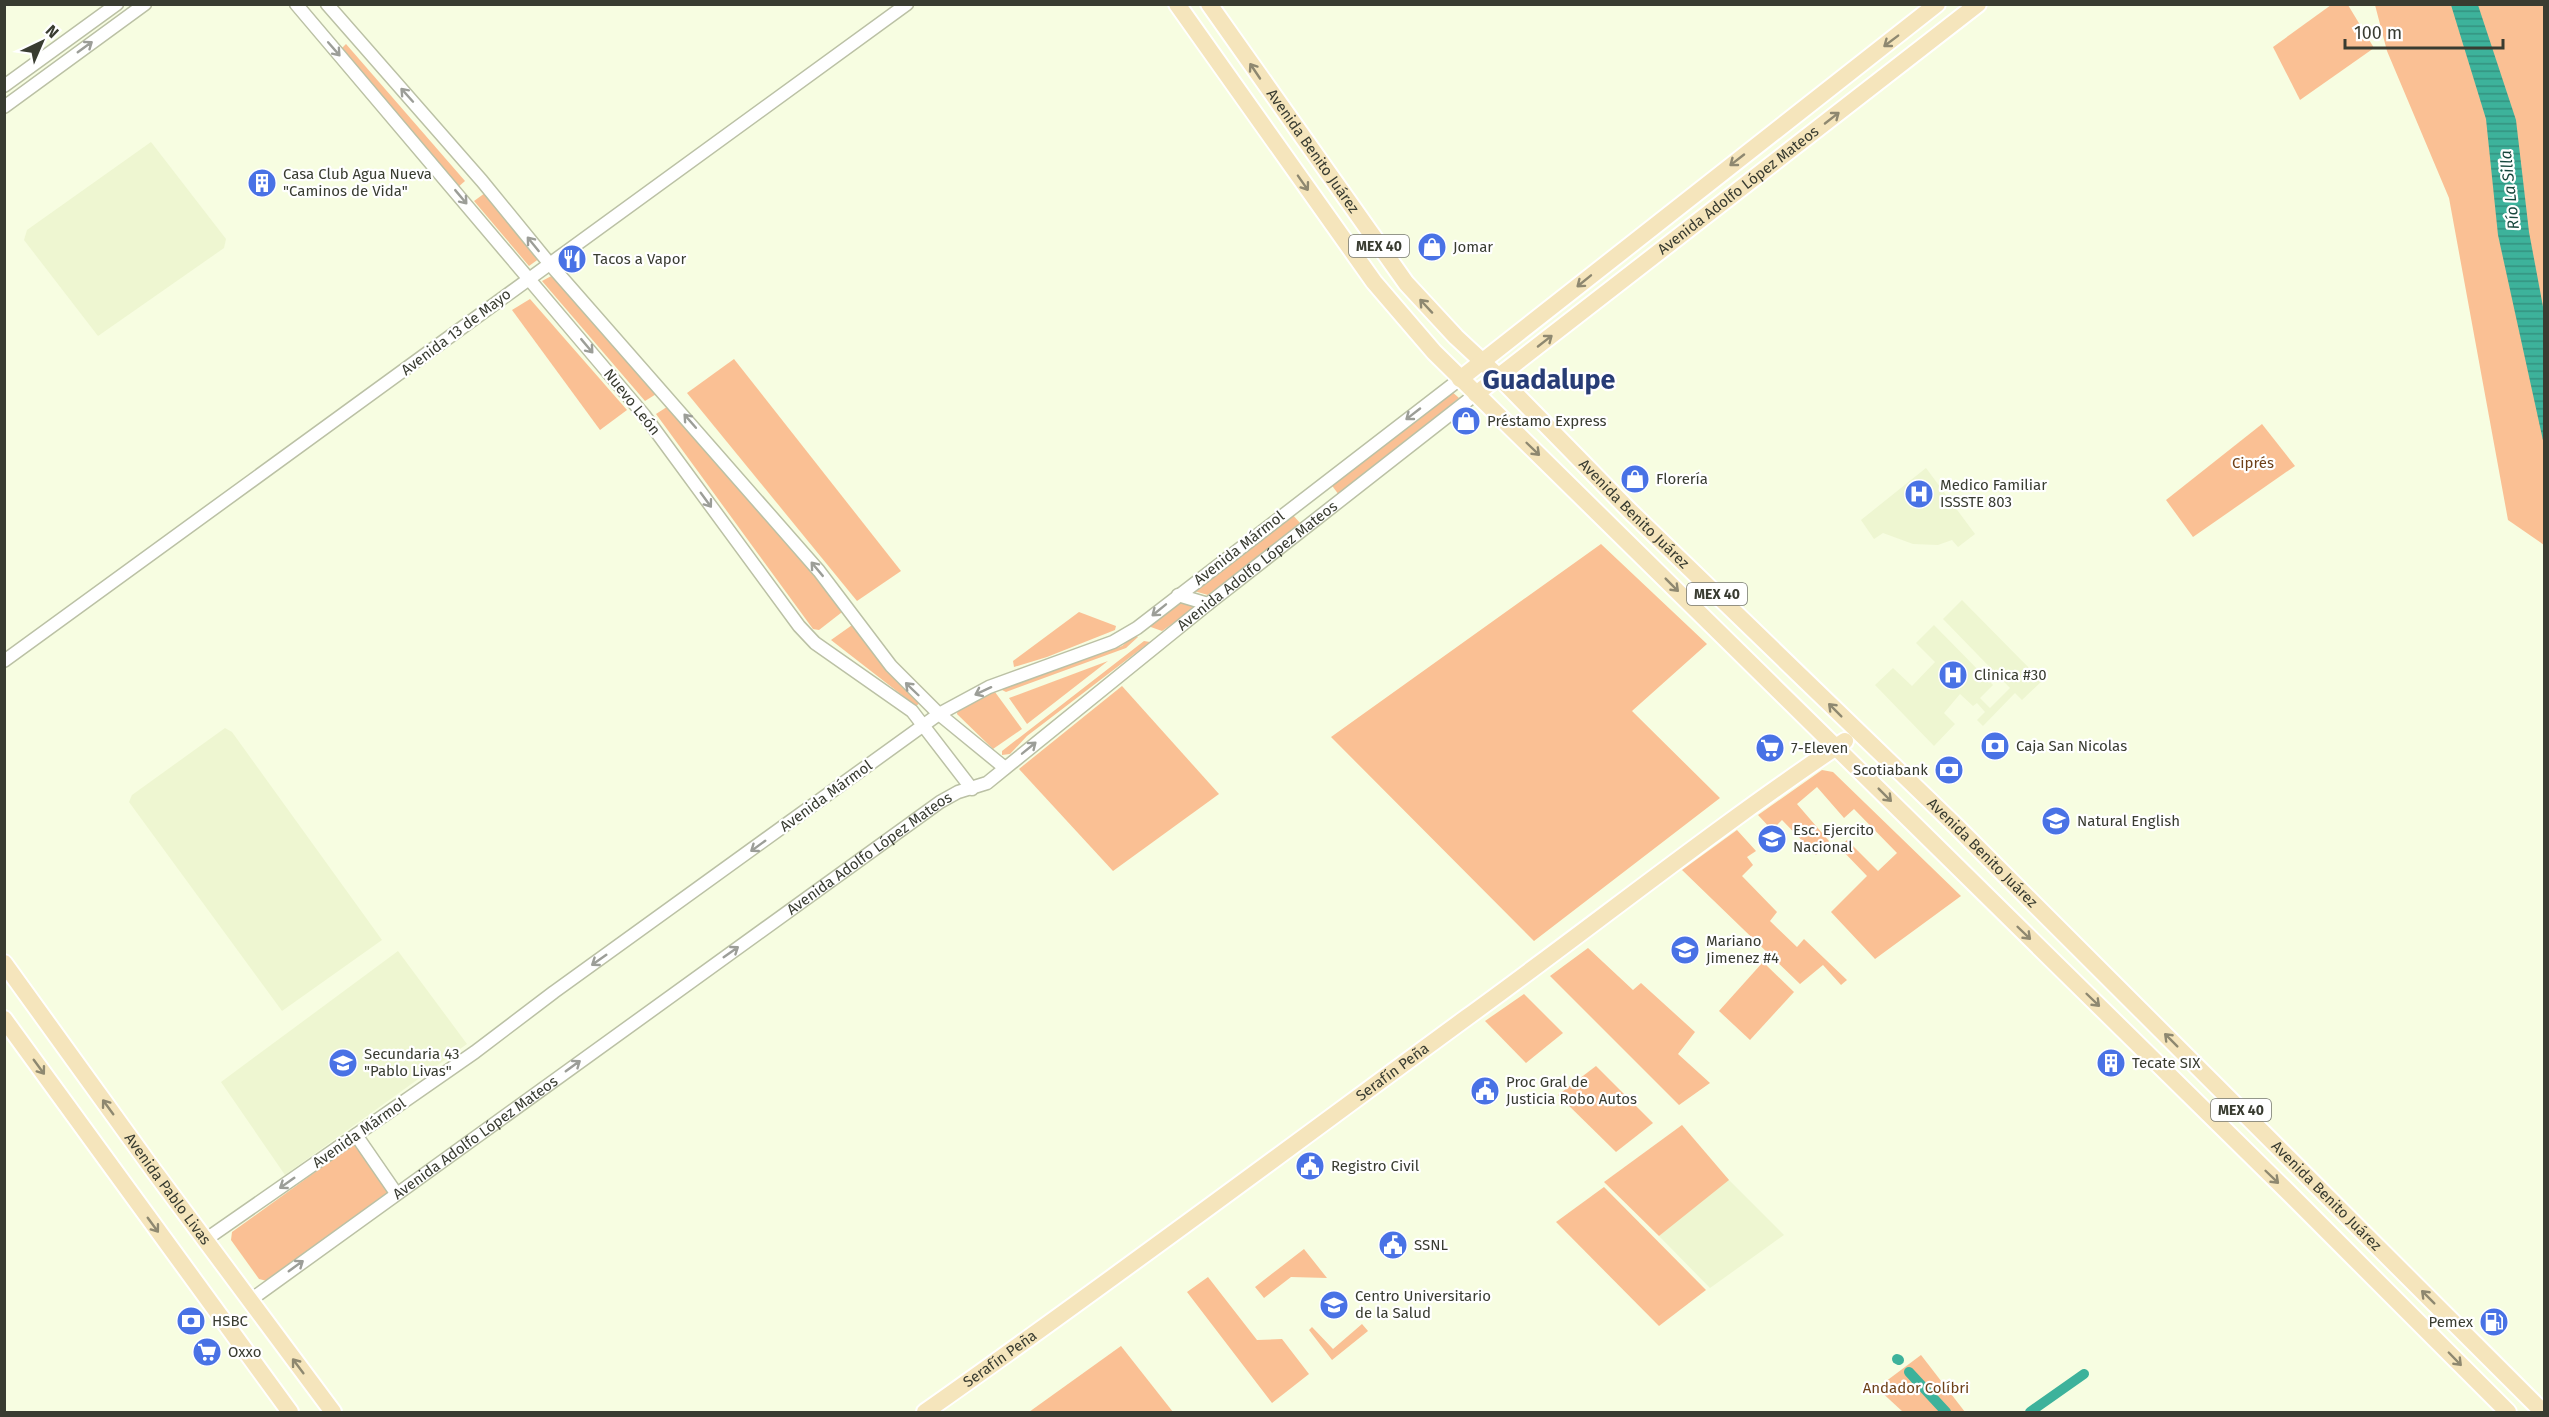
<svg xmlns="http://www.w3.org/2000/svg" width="2549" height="1417" font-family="'Fira Sans',sans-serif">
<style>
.built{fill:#eef6d1}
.green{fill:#fac094}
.water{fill:url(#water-rules)}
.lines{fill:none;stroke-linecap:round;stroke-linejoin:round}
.canal{stroke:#3db29b;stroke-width:10}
.minor-casing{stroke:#bbc1a5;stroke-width:15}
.major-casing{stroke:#fff;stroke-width:20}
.minor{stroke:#fff;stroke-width:12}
.major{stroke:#f5e5bc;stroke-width:16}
.oneway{stroke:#8e8870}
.oneway2{stroke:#9c9e98}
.labels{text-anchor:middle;stroke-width:4.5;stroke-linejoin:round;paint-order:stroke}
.shield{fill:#fff;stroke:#74766f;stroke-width:1.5}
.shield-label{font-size:14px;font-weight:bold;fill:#393c31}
.street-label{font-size:15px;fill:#393c31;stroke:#fff}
.poi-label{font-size:15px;fill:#393c31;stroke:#fff;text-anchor:start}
.park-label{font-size:15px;fill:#6e4018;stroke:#fff}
.water-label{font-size:16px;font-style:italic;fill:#17483e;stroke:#fff}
.town-label{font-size:27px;font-weight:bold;fill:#273c75;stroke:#fff}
</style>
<defs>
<pattern id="water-rules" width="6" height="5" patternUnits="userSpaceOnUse" patternTransform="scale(1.5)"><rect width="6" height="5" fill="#3db29b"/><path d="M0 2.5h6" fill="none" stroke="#34927f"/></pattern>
</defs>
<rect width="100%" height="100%" fill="#f7fde1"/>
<!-- built -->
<g class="built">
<path d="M151,142l75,97 -2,9 -126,88 -74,-96 3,-10z"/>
<path d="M1926,468l49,66 -17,13 -6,-7 -14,5 -25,-1 -30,-11 -9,6 -13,-19z"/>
<path d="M1962,600l80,81 -20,19 -7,-7 -32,33 -6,-6 8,-8 -8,-9 -4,3 -13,-12 -16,19 11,11 -21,22 -59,-61 18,-17 19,18 23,-24 -19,-19 18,-18 59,60 -13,13 10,10 20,-20 -67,-69z"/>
<path d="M225,728l7,4 150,208 -100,71 -153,-209 3,-7z"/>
<path d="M398,951l69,93 -182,131 -64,-93z"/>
<path d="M1725,1176l59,59 -74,53 -51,-52z"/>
</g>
<!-- green -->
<g class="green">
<path d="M2348,5l26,43 -74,52 -27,-53 58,-42z"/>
<path d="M2375,5h169v540l-36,-25 -59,-322 -62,-147z"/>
<path d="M346,44l119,137 -8,7 -117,-138z"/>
<path d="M485,193l55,65 -11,8 -55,-65z"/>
<path d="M555,274l106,117 -16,10 -103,-120z"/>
<path d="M530,299l97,111 -27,20 -88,-120z"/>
<path d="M734,359l167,212 -44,30 -170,-208z"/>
<path d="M1450,390l9,8 -120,97 -9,-12z"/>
<path d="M673,403l173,206 -27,21 -6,-1 -157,-215z"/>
<path d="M2262,424l33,42 -102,71 -27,-37z"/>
<path d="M1291,513l10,11 -93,71 -14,-4z"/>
<path d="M1601,544l106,100 -75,67 88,87 -186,143 -203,-204z"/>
<path d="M1182,599l17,6 -37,26 -14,-5z"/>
<path d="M1079,612l37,14 -1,4 -68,27 -33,10 -1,-6z"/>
<path d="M855,623l66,79 -5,4 -85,-66z"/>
<path d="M1135,635l3,2 -12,11 -120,44 -6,-3 122,-43z"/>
<path d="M1144,641l6,1 -123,94 -17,18 -8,1v-4z"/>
<path d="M1108,661l-81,63 -18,-26z"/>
<path d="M1122,686l97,108 -106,77 -94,-102z"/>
<path d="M995,692l27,37 -29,20 -36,-35 1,-7z"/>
<path d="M1822,770l11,2 128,124 -86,63 -44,-47 36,-36 -28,-29 8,-7 31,31 19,-18 -43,-44 -10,9 -27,-31 -20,17 32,37 -13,14 -34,-35 -10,10 -14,-15z"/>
<path d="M1737,830l19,21 -9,6 6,8 -11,11 35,36 -7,9 27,26 7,-8 43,41 -6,5 -18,-20 -23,19 -118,-114z"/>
<path d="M1588,948l45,42 8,-7 54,49 -17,22 32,29 -31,22 -129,-129z"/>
<path d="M1763,962l31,30 -44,48 -31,-29z"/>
<path d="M1524,994l39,39 -37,30 -41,-42z"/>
<path d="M1596,1066l57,57 -37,29 -58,-57z"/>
<path d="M1682,1125l47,55 -70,56 -55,-54z"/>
<path d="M354,1144l7,3 27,40v6l-121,88 -8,-2 -28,-39 1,-8z"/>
<path d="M1604,1187l102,103 -47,36 -103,-104z"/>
<path d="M1304,1249l23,29 -36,-1 -27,21 -9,-11z"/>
<path d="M1208,1277l49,63 25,-1 27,35 -37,29 -85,-111z"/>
<path d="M1362,1324l6,7 -36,29 -23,-30 3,-3 21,22z"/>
<path d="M1121,1346l52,66h-144z"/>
<path d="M1921,1355l44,57h-62l-26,-24z"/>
</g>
<!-- water -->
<path class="water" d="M2451,5h27l38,115 13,112 15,80v133l-46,-210 -12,-116z"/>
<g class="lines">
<!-- canal -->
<g class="canal">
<path d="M1897,1359l2,1"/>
<path d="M1909,1372l37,40"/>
<path d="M2030,1412l54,-38"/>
</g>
<!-- minor casing -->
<g class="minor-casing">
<g id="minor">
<path d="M296,4l348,411 155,211 16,17 97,68 60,78"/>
<path d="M327,4l155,177 67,82 270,308 72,95 48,48 66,54"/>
<path d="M4,86l113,-82"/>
<path d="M4,107l141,-103"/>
<path d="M1178,595l30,9"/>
<path d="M4,661l903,-657"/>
<path d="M356,1135l40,58"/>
<path d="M205,1240l270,-188 79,-60 385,-278 50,-27 124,-45 24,-14 323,-249"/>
<path id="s1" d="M249,1301l691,-499 18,-10 29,-9 221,-179 268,-210"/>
</g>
</g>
<!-- major casing -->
<g class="major-casing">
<g id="major">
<path d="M1177,4l197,278 60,70 852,838 222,222"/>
<path id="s2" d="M1209,4l197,279 50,54 43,40 131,134 326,315 587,586"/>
<path d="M1460,379l477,-375"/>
<path id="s3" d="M1476,394l502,-390"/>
<path id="s4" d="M4,963l150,208 179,241"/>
<path d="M4,1019l286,393"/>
<path id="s5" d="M925,1412c182,-128 361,-262 541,-394 127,-92 249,-190 379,-277"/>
</g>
</g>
<!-- minor -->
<use href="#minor" class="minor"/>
<!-- major -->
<use href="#major" class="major"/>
</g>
<!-- one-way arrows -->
<defs><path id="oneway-shaft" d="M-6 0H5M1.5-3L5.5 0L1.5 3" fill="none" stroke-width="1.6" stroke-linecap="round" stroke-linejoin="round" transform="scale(1.5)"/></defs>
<g class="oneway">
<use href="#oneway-shaft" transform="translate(1891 41) rotate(143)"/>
<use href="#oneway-shaft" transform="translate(1255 71) rotate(-124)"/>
<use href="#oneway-shaft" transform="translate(1832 118) rotate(-38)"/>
<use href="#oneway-shaft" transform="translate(1737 160) rotate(142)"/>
<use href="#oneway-shaft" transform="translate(1303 183) rotate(55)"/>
<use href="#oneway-shaft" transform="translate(1584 281) rotate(141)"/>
<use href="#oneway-shaft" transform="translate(1426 306) rotate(-133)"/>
<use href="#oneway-shaft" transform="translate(1545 341) rotate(-38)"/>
<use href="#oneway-shaft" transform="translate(1533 449) rotate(44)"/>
<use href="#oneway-shaft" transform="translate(1672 585) rotate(45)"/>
<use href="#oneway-shaft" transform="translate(1835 710) rotate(-135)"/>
<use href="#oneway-shaft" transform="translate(1885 795) rotate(45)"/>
<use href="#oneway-shaft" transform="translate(2024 933) rotate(44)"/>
<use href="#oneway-shaft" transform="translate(2093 1000) rotate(44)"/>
<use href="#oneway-shaft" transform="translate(2171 1040) rotate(-135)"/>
<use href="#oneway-shaft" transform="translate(39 1067) rotate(54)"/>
<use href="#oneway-shaft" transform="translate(108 1107) rotate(-126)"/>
<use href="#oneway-shaft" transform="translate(2272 1177) rotate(44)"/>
<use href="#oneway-shaft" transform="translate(153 1225) rotate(54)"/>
<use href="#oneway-shaft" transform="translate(2428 1297) rotate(-135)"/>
<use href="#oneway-shaft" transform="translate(2455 1359) rotate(46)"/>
<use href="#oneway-shaft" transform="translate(298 1366) rotate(-127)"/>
</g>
<g class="oneway2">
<use href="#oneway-shaft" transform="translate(85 47) rotate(-36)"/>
<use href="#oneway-shaft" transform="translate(334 49) rotate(49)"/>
<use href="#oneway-shaft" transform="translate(407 95) rotate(-132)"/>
<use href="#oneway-shaft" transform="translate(461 197) rotate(50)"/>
<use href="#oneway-shaft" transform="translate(533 244) rotate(-129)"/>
<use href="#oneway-shaft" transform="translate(587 346) rotate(50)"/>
<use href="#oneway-shaft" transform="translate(1413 414) rotate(142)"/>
<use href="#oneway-shaft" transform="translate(690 421) rotate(-131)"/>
<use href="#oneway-shaft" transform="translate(706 500) rotate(54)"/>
<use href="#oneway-shaft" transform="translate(817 569) rotate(-130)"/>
<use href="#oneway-shaft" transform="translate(1159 610) rotate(141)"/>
<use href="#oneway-shaft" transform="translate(912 689) rotate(-136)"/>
<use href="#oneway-shaft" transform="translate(983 691) rotate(155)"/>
<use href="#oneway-shaft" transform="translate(1029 748) rotate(-39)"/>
<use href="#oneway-shaft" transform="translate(758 846) rotate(144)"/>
<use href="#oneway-shaft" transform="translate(731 952) rotate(-35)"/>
<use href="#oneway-shaft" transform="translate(599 960) rotate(145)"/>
<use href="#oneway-shaft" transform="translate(573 1066) rotate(-36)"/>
<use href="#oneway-shaft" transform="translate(287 1183) rotate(145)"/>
<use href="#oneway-shaft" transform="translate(296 1266) rotate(-36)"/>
</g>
<!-- icons -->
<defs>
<g id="building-disc" transform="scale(1.5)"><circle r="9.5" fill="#4972e5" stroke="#fff"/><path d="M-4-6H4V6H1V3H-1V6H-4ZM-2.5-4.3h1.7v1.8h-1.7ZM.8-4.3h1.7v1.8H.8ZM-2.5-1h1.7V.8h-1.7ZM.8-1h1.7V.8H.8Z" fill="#fff"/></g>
<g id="shop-disc" transform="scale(1.5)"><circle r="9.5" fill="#4972e5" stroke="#fff"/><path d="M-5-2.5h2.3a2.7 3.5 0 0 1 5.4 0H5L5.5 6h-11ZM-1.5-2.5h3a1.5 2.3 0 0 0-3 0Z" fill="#fff"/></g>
<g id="restaurant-disc" transform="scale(1.5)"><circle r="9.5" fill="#4972e5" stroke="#fff"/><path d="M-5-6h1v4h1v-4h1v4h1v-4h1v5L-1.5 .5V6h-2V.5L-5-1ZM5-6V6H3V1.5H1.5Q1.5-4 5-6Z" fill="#fff"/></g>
<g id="hospital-disc" transform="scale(1.5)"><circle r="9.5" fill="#4972e5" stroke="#fff"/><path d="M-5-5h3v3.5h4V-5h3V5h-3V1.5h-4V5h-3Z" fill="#fff"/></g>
<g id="bank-disc" transform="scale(1.5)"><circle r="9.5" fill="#4972e5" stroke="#fff"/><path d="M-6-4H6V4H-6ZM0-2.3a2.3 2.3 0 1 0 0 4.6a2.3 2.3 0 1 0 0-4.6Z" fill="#fff"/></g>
<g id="supermarket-disc" transform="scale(1.5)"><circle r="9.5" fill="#4972e5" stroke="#fff"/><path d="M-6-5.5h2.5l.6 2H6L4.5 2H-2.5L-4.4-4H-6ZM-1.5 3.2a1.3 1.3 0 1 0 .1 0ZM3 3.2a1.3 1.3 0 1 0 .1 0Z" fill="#fff"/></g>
<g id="school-disc" transform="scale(1.5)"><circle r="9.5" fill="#4972e5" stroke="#fff"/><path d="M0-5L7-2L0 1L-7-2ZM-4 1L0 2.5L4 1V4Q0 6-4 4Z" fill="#fff"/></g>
<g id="university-disc" transform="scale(1.5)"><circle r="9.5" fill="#4972e5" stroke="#fff"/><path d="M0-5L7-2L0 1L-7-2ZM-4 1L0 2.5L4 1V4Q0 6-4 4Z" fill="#fff"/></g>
<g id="civic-disc" transform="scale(1.5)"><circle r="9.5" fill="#4972e5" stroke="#fff"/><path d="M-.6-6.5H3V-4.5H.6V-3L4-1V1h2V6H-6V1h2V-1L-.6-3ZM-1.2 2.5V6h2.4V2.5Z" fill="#fff"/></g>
<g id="fuel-disc" transform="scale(1.5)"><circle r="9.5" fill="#4972e5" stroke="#fff"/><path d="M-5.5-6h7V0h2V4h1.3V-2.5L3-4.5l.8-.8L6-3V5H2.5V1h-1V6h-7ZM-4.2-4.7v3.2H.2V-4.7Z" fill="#fff"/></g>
</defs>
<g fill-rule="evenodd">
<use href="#building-disc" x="262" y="183"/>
<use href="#shop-disc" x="1432" y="247"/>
<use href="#restaurant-disc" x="572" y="259"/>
<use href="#shop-disc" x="1466" y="421"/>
<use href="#shop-disc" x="1635" y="479"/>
<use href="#hospital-disc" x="1919" y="494"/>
<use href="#hospital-disc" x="1953" y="675"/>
<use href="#bank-disc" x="1995" y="746"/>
<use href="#supermarket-disc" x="1770" y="748"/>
<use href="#bank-disc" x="1949" y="770"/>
<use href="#school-disc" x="2056" y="821"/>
<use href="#school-disc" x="1772" y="839"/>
<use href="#university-disc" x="1685" y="950"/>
<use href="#school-disc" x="343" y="1063"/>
<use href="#building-disc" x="2111" y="1063"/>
<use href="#civic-disc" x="1485" y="1091"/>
<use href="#civic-disc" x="1310" y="1166"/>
<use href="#civic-disc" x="1393" y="1245"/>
<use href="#university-disc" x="1334" y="1305"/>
<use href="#bank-disc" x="191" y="1321"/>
<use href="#fuel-disc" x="2494" y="1322"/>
<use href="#supermarket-disc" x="207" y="1352"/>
</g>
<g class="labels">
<!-- shield labels -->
<g class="shield">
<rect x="1349" y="235" width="60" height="22" rx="4.5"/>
<rect x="1687" y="583" width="60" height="22" rx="4.5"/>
<rect x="2211" y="1099" width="60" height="22" rx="4.5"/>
</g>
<g class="shield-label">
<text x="1379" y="251">MEX 40</text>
<text x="1717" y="599">MEX 40</text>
<text x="2241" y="1115">MEX 40</text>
</g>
<!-- street labels -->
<g class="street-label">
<text dy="5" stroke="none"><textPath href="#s2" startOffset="180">Avenida Benito Juárez</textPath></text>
<text dy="5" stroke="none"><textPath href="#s3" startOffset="332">Avenida Adolfo López Mateos</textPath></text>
<text transform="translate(456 332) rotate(-37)" y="5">Avenida 13 de Mayo</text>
<text transform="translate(632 402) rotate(51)" y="5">Nuevo León</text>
<text dy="5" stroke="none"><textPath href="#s2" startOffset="666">Avenida Benito Juárez</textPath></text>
<text transform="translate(1239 548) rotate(-38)" y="5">Avenida Mármol</text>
<text dy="5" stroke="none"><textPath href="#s1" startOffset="1250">Avenida Adolfo López Mateos</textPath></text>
<text transform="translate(826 796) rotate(-36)" y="5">Avenida Mármol</text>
<text dy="5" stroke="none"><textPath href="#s2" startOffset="1152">Avenida Benito Juárez</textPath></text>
<text dy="5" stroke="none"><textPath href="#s1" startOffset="765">Avenida Adolfo López Mateos</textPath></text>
<text dy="5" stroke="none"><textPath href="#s5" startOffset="578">Serafín Peña</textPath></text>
<text transform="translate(359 1133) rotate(-35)" y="5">Avenida Mármol</text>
<text dy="5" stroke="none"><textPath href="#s1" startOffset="279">Avenida Adolfo López Mateos</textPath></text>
<text dy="5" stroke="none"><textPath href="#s4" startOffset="279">Avenida Pablo Livas</textPath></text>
<text dy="5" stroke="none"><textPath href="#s2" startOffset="1638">Avenida Benito Juárez</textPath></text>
<text dy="5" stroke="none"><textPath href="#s5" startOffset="92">Serafín Peña</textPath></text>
</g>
<!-- poi labels -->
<g class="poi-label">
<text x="283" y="179">Casa Club Agua Nueva<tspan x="283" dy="17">"Caminos de Vida"</tspan></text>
<text x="1453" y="252">Jomar</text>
<text x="593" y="264">Tacos a Vapor</text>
<text x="1487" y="426">Préstamo Express</text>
<text x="1656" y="484">Florería</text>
<text x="1940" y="490">Medico Familiar<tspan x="1940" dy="17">ISSSTE 803</tspan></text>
<text x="1974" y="680">Clinica #30</text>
<text x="2016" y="751">Caja San Nicolas</text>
<text x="1791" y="753">7-Eleven</text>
<text x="1928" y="775" text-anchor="end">Scotiabank</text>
<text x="2077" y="826">Natural English</text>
<text x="1793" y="835">Esc. Ejercito<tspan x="1793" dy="17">Nacional</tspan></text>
<text x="1706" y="946">Mariano<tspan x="1706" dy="17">Jimenez #4</tspan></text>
<text x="364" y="1059">Secundaria 43<tspan x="364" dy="17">"Pablo Livas"</tspan></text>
<text x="2132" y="1068">Tecate SIX</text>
<text x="1506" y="1087">Proc Gral de<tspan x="1506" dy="17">Justicia Robo Autos</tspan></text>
<text x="1331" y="1171">Registro Civil</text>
<text x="1414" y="1250">SSNL</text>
<text x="1355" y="1301">Centro Universitario<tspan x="1355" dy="17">de la Salud</tspan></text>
<text x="212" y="1326">HSBC</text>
<text x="2473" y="1327" text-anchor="end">Pemex</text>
<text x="228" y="1357">Oxxo</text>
</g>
<!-- park labels -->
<g class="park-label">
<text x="2253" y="468">Ciprés</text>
<text x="1916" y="1393">Andador Colíbri</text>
</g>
<!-- water labels -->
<g class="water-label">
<text transform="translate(2509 190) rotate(-96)" y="6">Río La Silla</text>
</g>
<!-- town labels -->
<g class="town-label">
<text x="1549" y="389">Guadalupe</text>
</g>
</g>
<!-- border -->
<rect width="2549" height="1417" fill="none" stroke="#393c31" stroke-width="12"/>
<!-- north arrow -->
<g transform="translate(42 42) rotate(44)" stroke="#ffffff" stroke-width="4.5" paint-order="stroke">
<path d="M0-4.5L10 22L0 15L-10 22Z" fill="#393c31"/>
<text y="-9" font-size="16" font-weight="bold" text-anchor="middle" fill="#393c31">N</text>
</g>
<!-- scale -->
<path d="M2345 39v9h158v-9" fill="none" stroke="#393c31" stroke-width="3"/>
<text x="2354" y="39" font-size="18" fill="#393c31" stroke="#ffffff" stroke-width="4.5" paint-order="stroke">100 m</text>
</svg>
